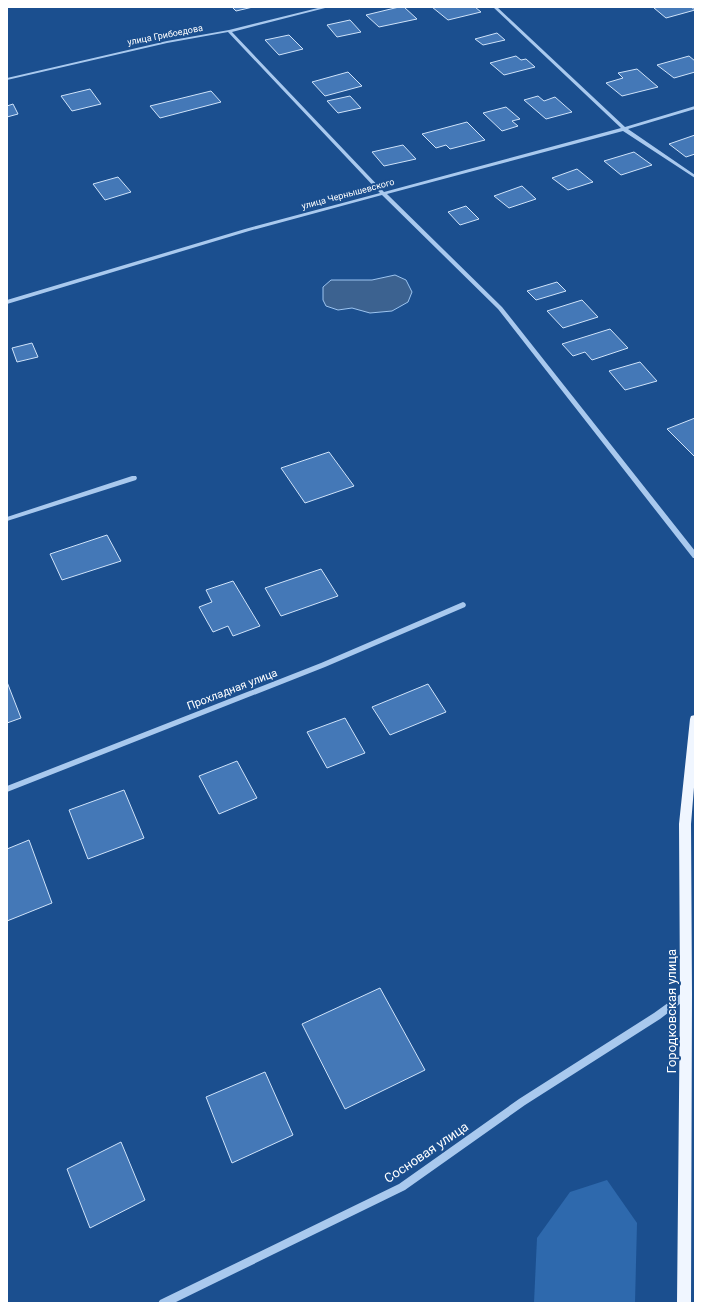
<svg xmlns="http://www.w3.org/2000/svg" width="702" height="1310" font-family="Roboto,sans-serif">
<style>
.green{fill:#2e69ad}
.water{fill:#3c6290;stroke:#9cc4f0}
.building{fill:#4478b7;stroke:#cfe3fa}
.lines{fill:none;stroke-linecap:round;stroke-linejoin:round}
.minor{fill:#a9c9ee;fill-rule:evenodd}
.major{fill:#f0f6ff;fill-rule:evenodd}
.labels{text-anchor:middle;stroke-width:4;stroke-linejoin:round;paint-order:stroke}
.far-street-label{font-size:9px;fill:#fff;stroke:#1b4f8f}
.street-label{font-size:11px;fill:#fff;stroke:#1b4f8f}
.near-street-label{font-size:13px;fill:#fff;stroke:#1b4f8f}
</style>
<rect width="100%" height="100%" fill="#1b4f8f"/>
<!-- green -->
<path class="green" d="M607,1180l30,43 -2,80h-101l3,-65 33,-46z"/>
<!-- water -->
<path class="water" d="M395,275l11,5 6,12 -4,10 -16,9 -22,2 -18,-5 -14,2 -12,-4 -3,-6v-13l8,-7h41z"/>
<!-- building -->
<g class="building">
<path d="M232,7h21l-17,4z"/>
<path d="M399,7h5l13,12 -38,8 -13,-12z"/>
<path d="M432,7h43l6,5 -33,8z"/>
<path d="M659,7h32l4,3 -29,8 -12,-10z"/>
<path d="M350,20l11,12 -24,5 -10,-12z"/>
<path d="M497,33l8,7 -22,5 -8,-6z"/>
<path d="M289,35l14,14 -24,6 -14,-15z"/>
<path d="M516,56l5,4 5,-1 9,8 -31,8 -14,-12z"/>
<path d="M689,56l6,5v11l-21,6 -17,-13z"/>
<path d="M637,69l21,18 -36,9 -16,-13 17,-5 -5,-5z"/>
<path d="M348,72l14,14 -37,10 -13,-14z"/>
<path d="M90,89l11,15 -29,7 -11,-15z"/>
<path d="M211,91l10,11 -61,16 -10,-12z"/>
<path d="M350,96l11,12 -23,5 -11,-12z"/>
<path d="M538,96l6,5 11,-4 17,15 -26,7 -22,-19z"/>
<path d="M13,104l5,10 -11,3v-11z"/>
<path d="M506,107l14,12 -8,2 6,5 -16,5 -19,-18z"/>
<path d="M467,122l18,18 -35,9 -4,-4 -10,3 -14,-14z"/>
<path d="M695,135v19l-9,3 -17,-13z"/>
<path d="M403,145l13,14 -32,7 -12,-14z"/>
<path d="M634,152l18,13 -31,10 -17,-14z"/>
<path d="M577,169l16,13 -25,8 -16,-12z"/>
<path d="M118,177l13,15 -26,8 -12,-16z"/>
<path d="M522,186l14,13 -27,9 -15,-12z"/>
<path d="M466,206l13,13 -19,6 -12,-13z"/>
<path d="M557,282l9,9 -30,9 -9,-9z"/>
<path d="M582,300l16,17 -35,11 -16,-17z"/>
<path d="M610,329l18,19 -36,12 -7,-8 -12,4 -11,-12z"/>
<path d="M32,343l6,14 -21,5 -5,-14z"/>
<path d="M640,362l17,19 -32,9 -16,-19z"/>
<path d="M695,418v39l-28,-28z"/>
<path d="M329,452l25,34 -49,17 -24,-35z"/>
<path d="M107,535l14,26 -59,19 -12,-26z"/>
<path d="M321,569l17,27 -57,20 -16,-28z"/>
<path d="M233,581l27,45 -27,10 -5,-10 -15,6 -14,-25 13,-5 -6,-12z"/>
<path d="M7,682l14,36 -14,5z"/>
<path d="M428,684l18,28 -56,23 -18,-28z"/>
<path d="M345,718l20,35 -38,15 -20,-36z"/>
<path d="M237,761l20,37 -38,16 -20,-38z"/>
<path d="M124,790l20,48 -56,21 -19,-49z"/>
<path d="M29,840l23,63 -45,18v-72z"/>
<path d="M380,988l45,82 -80,39 -43,-85z"/>
<path d="M265,1072l28,63 -61,28 -26,-66z"/>
<path d="M121,1142l24,58 -55,28 -23,-59z"/>
</g>
<g class="lines">
<!-- minor -->
<g class="minor">
<path d="M322,7h7l-97,25 152,160 237,-64 -128,-121h4l128,120 70,-21v3l-67,20 67,46v3l-72,-47 -236,63 115,113 193,244v7h-2l-195,-249 -116,-114 -133,36 -242,73v-4l238,-71 135,-36 -152,-161 -61,11 -160,37v-2l160,-37 62,-11z"/>
<path d="M132,476h4l1,2 -1,2 -129,41v-4z"/>
<path d="M463,602l2,1 1,2 -1,2 -140,60 -318,125v-6l314,-123z"/>
<path d="M686,990l3,1 1,3 -1,3 -29,22 -135,86 -120,85 -231,113h-16l2,-3 239,-116 120,-85 135,-86z"/>
</g>
<!-- major -->
<path class="major" d="M695,715v60l-4,49 1,170 -1,309h-14l3,-309 -1,-170 11,-105 1,-3z"/>
</g>
<g class="labels">
<!-- far-street labels -->
<g class="far-street-label">
<text transform="translate(165 35) rotate(-11)" y="3">улица Грибоедова</text>
<text transform="translate(348 194) rotate(-15)" y="3">улица Чернышевского</text>
</g>
<!-- street labels -->
<g class="street-label">
<text transform="translate(232 689) rotate(-21)" y="4">Прохладная улица</text>
</g>
<!-- near-street labels -->
<g class="near-street-label">
<text transform="translate(671 1011) rotate(-90)" y="5">Городковская улица</text>
<text transform="translate(426 1152) rotate(-34)" y="5">Сосновая улица</text>
</g>
</g>
<!-- border -->
<rect width="702" height="1310" fill="none" stroke="#ffffff" stroke-width="16"/>
</svg>
